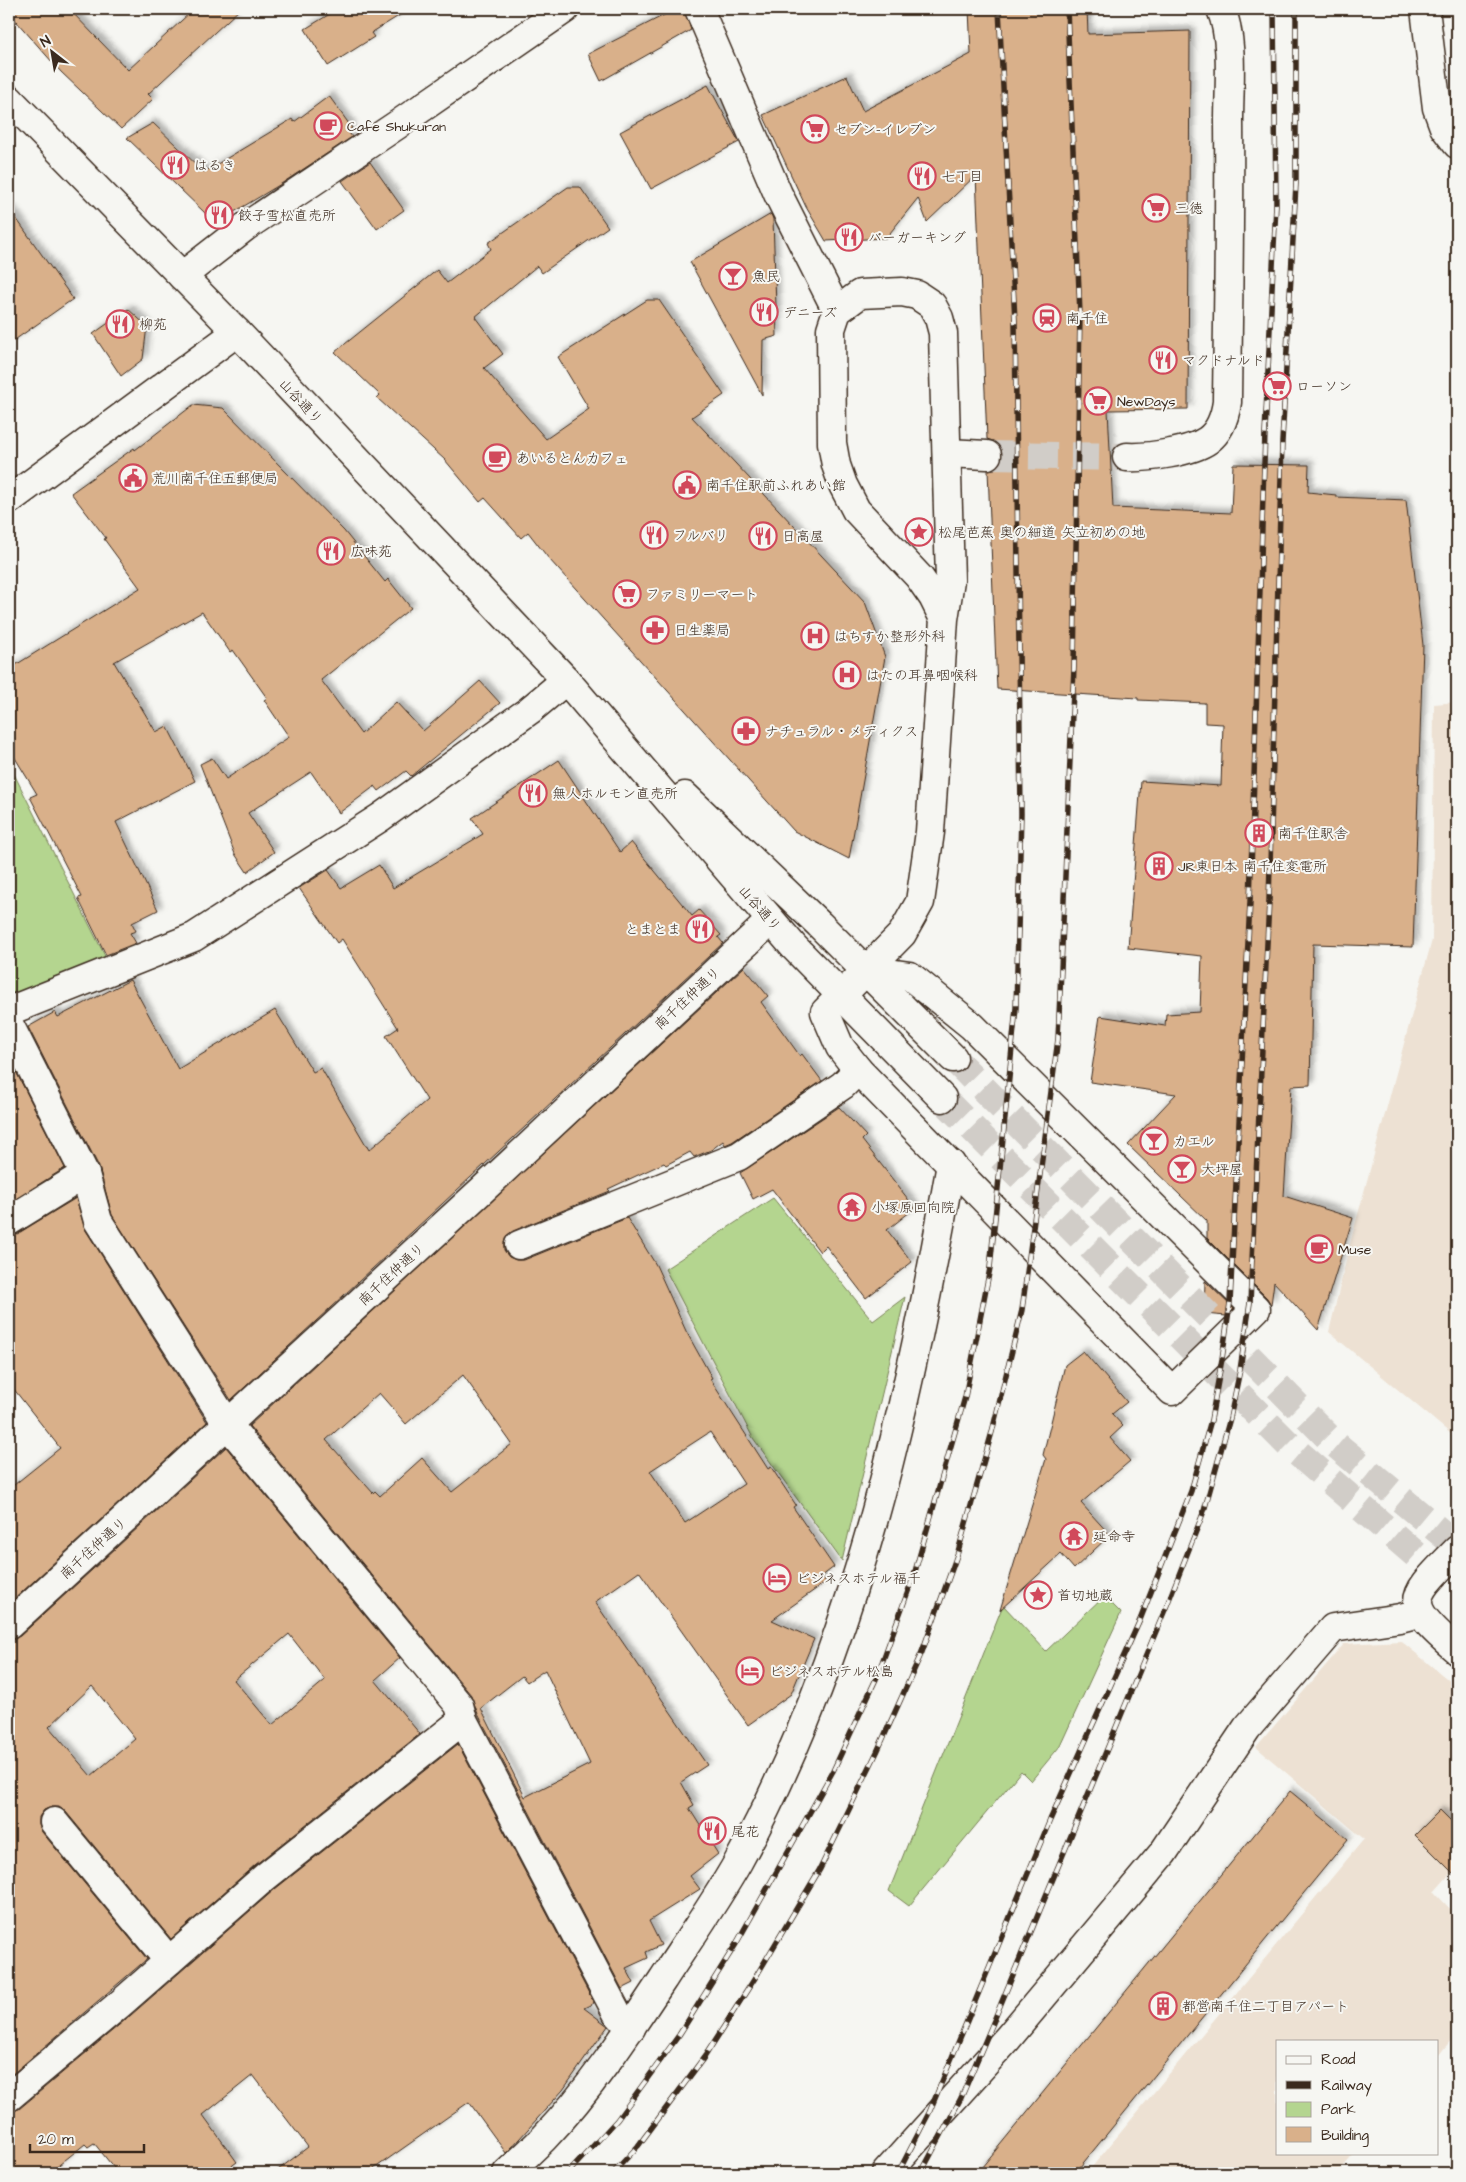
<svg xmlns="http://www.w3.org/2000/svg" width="1466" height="2182" font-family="'Architects Daughter','Klee One',sans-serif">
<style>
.built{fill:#ede1d3}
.green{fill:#b4d58f;stroke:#788056}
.building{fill:#d9b08a;stroke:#3b2a1e;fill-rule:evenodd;filter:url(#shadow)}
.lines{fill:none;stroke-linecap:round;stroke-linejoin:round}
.secondary-tunnel{stroke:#d1cdc8;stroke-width:28;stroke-dasharray:28 14;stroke-linecap:butt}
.street-casing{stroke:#3b2a1e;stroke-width:31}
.secondary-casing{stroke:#3b2a1e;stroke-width:31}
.street{stroke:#f6f6f2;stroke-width:28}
.secondary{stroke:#f6f6f2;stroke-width:28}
.rail-casing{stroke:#3b2a1e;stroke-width:5.5}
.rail{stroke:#f6f6f2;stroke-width:4;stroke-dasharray:11;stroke-linecap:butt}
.labels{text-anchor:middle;stroke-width:4;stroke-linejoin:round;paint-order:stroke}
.poi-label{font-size:14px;fill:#3b2a1e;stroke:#f6f6f2;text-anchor:start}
.street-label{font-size:14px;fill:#3b2a1e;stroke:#f6f6f2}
</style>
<defs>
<filter id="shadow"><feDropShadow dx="4.5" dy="-4.5" stdDeviation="2.5" flood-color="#0004"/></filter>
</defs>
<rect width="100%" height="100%" fill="#f6f6f2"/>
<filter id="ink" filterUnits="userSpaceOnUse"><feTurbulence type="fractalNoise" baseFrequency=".02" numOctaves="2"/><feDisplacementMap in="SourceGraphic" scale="10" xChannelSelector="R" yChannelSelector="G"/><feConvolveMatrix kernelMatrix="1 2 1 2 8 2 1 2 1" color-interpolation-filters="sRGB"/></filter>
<g filter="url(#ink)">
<!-- built -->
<g class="built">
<path d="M1457,702v737l-128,-107 22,-92 81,-300 2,-236z"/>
<path d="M1401,1641l56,46v179l-23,26 23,24v117l-20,24v-16h-160v112h78l-17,20h-251l277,-334 -108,-92 88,-103z"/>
</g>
<!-- green -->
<g class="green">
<path d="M10,766l98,196 -93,33 -6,-3z"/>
<path d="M773,1198l100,123 32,-24 -63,264 -89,-123 -88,-169z"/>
<path d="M1104,1596l17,17 -61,133 -29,35 -10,-10 -112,135 -20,-15 114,-286 43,46z"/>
</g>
<!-- building -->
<g class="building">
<path d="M9,9h60l59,61 66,-61h46l-92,85 5,5 -32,30 -60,-57 -52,-59z"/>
<path d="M338,9h72l-39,24 3,4 -46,29 -23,-37z"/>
<path d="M676,9h8l7,21 -90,51 -13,-27z"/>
<path d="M969,9h118l1,25 102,-3 -2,378 -80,1 5,98 118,5 2,-49 76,1 -1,27 28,3v2l70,3 17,145 -10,302 -100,-3 -3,141 -19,1 -7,110 69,22 -35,112 -44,-48 -3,23 -4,-7 -60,-60v-17l-79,-76 48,-51 -86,-12 10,-66 65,10 1,-12 34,-2 2,-56 -74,-8 13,-167 80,5 2,-62 -18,-1v-20l-67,-3v-2l-141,-9 -9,-219 7,-1 5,-5 3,-9 -2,-7 -5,-6 -9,-3 -11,-264 -49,47 -9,-24 -32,40 -60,3 -20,-34 -43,-92 84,-39 16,35 108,-57z"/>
<path d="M708,85l31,57 -88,47 -31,-57z"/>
<path d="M329,96l23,32 -4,3 4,6 -71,47 -67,40 -10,-12 -77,-74 26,-15 51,49 88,-53 2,3z"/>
<path d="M370,162l34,48 -27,19 -35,-48z"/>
<path d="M568,187h12l28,40 -66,46 -5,-7 -62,51 28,37 -19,14 62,71 43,-30 -31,-52 89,-57h12l65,95 -32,22 173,185 20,55 -36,202 -55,-28 -245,-272 -21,-27 -7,6 -36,-40 -5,4 -35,-42 -68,-62 3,-3 -45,-43 102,-82 10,13 44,-34 -3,-6z"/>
<path d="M9,208l64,91 -64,45z"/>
<path d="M771,214l2,5 4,117 -14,4 -1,55 -72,-133z"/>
<path d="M128,309l19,17 -4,33 -22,17 -28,-42z"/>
<path d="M193,405l30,3 121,123 41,51 3,-3 23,29 -90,72 40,54 35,-32 27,29 57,-50 20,22 -89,73 -5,-5 -27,20 -4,-5 -36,27 -28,-41 -63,41 26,39 -27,20 -12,-18 -35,-90 12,-6 14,21 63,-42 -25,-37 3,-2 -34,-48 -3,2 -28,-40 -88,50 42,70 11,-6 28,55 -79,41 42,88 -26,13 4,8 -6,2 6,10 -30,12 -28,-57 4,-1 -52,-100 7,-3 -28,-46v-79l131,-81 -36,-49 2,-1 -35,-45 63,-45 1,2z"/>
<path d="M559,760l61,92 11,-10 61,74 7,-6 22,25 -3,2 5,6 -492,457 -119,-185 -13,-48 -71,-140 27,-15 3,5 72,-37 48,89 97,-59 38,62 8,-4 48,82 58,-50 -41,-64 12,-8 -56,-89 -5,4 -38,-55 29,-18 13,18 38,-23 14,23 90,-54 -11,-16z"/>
<path d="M744,967l24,29 -7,6 39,54 2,-2 20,27 -90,61 -7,3 -2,-4 -12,9 -17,7 -4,-5 -24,13 -2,-2 -56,26 2,2 -97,40 -7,5 -2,7v7l5,7 7,3h8l103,-42 29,47 30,66 26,47 -2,1 58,90 3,-2 25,38 -3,2 41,60 -12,9 4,6 -54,38 42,19 -23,55 -43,31 -109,-154 -44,31 112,163 -26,17 13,23 -5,3 29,46 -28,22 10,13 -51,32 12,24 -15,7 2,6 -22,10 8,15 -12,6 -144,-275 -7,-19 -222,-269zM463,1375l49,69 -60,48 -30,-34 -42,38 -5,-5 -2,2 -47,-53 53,-47 27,31zM710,1432l34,52 -59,39 -35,-52zM545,1670l45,94 -65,33 -44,-89 41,-32 5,6z"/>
<path d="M9,1058l56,110 -56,35z"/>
<path d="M839,1107l27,29 -4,4 53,68 -28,22 25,32 -46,36 -40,-52 -6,6 -48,-63 -19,10 -13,-26z"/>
<path d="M76,1198l9,31 122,193 -198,182v-115l51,-41 -51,-65v-146l8,-3z"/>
<path d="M1205,1281l29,28 -8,7 -22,-2z"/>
<path d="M1083,1351l44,51 -15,12 11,12 -13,12 20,23 -49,42 29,32 -36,34 -13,-15 -61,56 46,-151 -3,-4 22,-90z"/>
<path d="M226,1447l174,211 -25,22 45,54 -165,131 -84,74 -105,-127 -7,-5h-7l-8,3 -5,7v8l3,7 105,127 -138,118v-437l11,-4zM289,1634l36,46 -53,45 -38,-45zM92,1686l43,53 -44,37 -42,-49z"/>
<path d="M458,1744l136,259 -10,5 24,18 -45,64 -52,58 -5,5 -37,-51 -101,71h-94l34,-26 -55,-72 -50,40 34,47 -15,11h-104l-24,-30 -6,4 -3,-3 -36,29h-30l-10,-12v-49l10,-3 112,-94 144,-126z"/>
<path d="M1290,1791l58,48 -273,334h-98z"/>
<path d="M1440,1810l17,17v50l-42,-42z"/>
</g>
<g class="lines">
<!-- secondary-tunnel -->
<g class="secondary-tunnel">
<path d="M987,455l140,2"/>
<path d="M953,1058l382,386 122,102"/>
<path d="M942,1098l349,349 166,143"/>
</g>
<!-- street casing -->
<g class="street-casing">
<g id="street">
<path d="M1425,9l12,99 7,19 13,17"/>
<path d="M182,276l63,-49 152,-102 168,-116"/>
<path d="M841,996l-16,16 15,35 18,23 314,321 84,-82 -284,-283 -62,-50 -43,-6"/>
<path d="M9,1011l185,-74 187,-120 149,-107 36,-30"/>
<path d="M9,1024l76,150 13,47 130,204 231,280 4,15 154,293 14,15"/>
<path d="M9,1221l76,-47"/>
<path d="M519,1245l220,-89 104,-71 15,-15"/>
<path d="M1457,1550c-48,49 -56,52 0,100"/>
<path d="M9,1625l472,-434 289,-270"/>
<path d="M54,1822l115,139"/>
<path d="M9,2097l112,-94 144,-126 198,-157"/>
<path d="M507,2173c12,-11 25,-23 37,-35 46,-48 84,-106 121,-162 25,-38 51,-75 73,-114 118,-215 171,-459 213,-698"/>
<path d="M886,2173l122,-135 155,-185 84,-125 86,-100 67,-10 20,-5"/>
</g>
</g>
<!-- secondary casing -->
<g class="secondary-casing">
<g id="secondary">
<path d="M699,9l79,185 59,117"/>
<path d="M9,99l228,233 329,348 228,267 148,151"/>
<path d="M947,453l40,2"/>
<path d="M1127,457c21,1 64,-5 81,-17 12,-9 17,-24 19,-38 1,-94 3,-187 2,-281 0,-34 5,-81 -8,-112"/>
<path d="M9,500l228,-168"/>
<path d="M685,796l134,128 134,134"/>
<path d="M841,996l61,-62 18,-32 10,-70 14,-213 6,-39 -7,-247 -4,-15 -7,-13 -15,-10 -15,-3 -42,2 -23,17 -6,18 1,114 4,22 7,20 13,25 63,67 14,20 11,22"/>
</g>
</g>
<!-- street -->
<use href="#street" class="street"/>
<!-- secondary -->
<use href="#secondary" class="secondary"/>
<!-- rail casing -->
<g class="rail-casing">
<g id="rail">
<path d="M568,2173l49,-53 62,-85 57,-91 97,-173 43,-92 38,-104 51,-178 25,-129 26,-260 5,-194 -6,-493 -16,-312"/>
<path d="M613,2173l25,-27 67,-90 50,-78 65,-109 57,-117 45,-100 35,-97 35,-123 30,-122 36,-271 16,-372 6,-353 -13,-305"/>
<path d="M898,2173l31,-60 121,-293 90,-200 51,-129 20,-71 11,-61 8,-56 20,-401 15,-469 11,-228 -2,-196"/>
<path d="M921,2173l40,-75 34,-80 172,-413 37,-94 26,-93 10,-48 10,-67 19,-402 13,-459 14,-258v-175"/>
</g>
</g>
<!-- rail -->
<use href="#rail" class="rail"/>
</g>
</g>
<!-- icons -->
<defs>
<g id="cafe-ring" transform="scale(1.4375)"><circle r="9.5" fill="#f6f6f2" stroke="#d1495b" stroke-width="1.5"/><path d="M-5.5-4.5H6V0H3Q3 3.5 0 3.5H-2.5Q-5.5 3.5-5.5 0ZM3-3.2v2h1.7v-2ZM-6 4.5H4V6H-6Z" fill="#d1495b"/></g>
<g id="supermarket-ring" transform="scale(1.4375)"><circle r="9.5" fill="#f6f6f2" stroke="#d1495b" stroke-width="1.5"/><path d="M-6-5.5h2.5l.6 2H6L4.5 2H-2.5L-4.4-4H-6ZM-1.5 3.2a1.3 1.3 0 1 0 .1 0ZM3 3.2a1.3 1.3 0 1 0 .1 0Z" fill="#d1495b"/></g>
<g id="restaurant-ring" transform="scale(1.4375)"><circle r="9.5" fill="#f6f6f2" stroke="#d1495b" stroke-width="1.5"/><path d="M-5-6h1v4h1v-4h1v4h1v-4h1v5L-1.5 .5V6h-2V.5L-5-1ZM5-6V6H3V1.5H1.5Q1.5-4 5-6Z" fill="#d1495b"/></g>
<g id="bar-ring" transform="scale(1.4375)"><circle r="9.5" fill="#f6f6f2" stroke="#d1495b" stroke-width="1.5"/><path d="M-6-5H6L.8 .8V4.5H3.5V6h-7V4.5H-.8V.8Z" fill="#d1495b"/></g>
<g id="station-ring" transform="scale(1.4375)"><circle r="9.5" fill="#f6f6f2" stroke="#d1495b" stroke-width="1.5"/><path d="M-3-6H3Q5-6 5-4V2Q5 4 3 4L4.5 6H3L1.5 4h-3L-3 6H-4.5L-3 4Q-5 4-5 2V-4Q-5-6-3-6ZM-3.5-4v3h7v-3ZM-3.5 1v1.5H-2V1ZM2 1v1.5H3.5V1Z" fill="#d1495b"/></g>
<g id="civic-ring" transform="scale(1.4375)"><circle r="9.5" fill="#f6f6f2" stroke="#d1495b" stroke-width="1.5"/><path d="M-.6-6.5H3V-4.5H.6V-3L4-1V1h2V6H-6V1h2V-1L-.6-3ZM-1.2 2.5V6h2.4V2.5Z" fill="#d1495b"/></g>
<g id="sight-ring" transform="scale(1.4375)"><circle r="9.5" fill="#f6f6f2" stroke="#d1495b" stroke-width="1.5"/><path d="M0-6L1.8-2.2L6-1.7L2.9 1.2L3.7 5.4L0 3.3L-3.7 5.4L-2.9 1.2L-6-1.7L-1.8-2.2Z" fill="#d1495b"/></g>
<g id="pharmacy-ring" transform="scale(1.4375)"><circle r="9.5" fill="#f6f6f2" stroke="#d1495b" stroke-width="1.5"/><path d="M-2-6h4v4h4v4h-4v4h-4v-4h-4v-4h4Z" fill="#d1495b"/></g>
<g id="hospital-ring" transform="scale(1.4375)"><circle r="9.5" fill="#f6f6f2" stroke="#d1495b" stroke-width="1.5"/><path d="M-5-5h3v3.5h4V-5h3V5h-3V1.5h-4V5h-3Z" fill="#d1495b"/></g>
<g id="building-ring" transform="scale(1.4375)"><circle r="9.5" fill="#f6f6f2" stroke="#d1495b" stroke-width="1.5"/><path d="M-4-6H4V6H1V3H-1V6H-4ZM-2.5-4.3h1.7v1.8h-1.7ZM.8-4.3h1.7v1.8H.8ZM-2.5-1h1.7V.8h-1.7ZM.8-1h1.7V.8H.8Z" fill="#d1495b"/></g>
<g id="temple-ring" transform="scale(1.4375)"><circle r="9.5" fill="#f6f6f2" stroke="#d1495b" stroke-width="1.5"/><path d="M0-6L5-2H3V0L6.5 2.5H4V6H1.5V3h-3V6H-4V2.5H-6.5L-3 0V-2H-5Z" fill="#d1495b"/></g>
<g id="hotel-ring" transform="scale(1.4375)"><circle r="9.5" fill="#f6f6f2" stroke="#d1495b" stroke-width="1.5"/><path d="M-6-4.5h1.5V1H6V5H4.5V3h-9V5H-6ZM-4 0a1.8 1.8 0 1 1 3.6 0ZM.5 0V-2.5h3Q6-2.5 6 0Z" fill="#d1495b"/></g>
</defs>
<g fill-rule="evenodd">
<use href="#cafe-ring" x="328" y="126"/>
<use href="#supermarket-ring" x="815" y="129"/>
<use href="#restaurant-ring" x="175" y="165"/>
<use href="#restaurant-ring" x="922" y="176"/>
<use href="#supermarket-ring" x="1156" y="208"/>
<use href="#restaurant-ring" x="219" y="215"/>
<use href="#restaurant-ring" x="849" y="237"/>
<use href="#bar-ring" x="733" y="276"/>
<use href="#restaurant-ring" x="764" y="312"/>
<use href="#station-ring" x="1047" y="318"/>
<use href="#restaurant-ring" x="120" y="324"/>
<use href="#restaurant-ring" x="1163" y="360"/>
<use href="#supermarket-ring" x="1277" y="386"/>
<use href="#supermarket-ring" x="1098" y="401"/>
<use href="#cafe-ring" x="497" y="458"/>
<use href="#civic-ring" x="133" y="478"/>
<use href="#civic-ring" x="687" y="485"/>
<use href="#sight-ring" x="919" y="532"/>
<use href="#restaurant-ring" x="654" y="535"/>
<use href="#restaurant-ring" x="763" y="536"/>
<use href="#restaurant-ring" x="331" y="551"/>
<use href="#supermarket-ring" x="627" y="594"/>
<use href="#pharmacy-ring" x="655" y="630"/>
<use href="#hospital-ring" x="815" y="636"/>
<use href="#hospital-ring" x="847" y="675"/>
<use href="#pharmacy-ring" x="746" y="731"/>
<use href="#restaurant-ring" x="533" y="793"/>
<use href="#building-ring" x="1259" y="833"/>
<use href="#building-ring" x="1159" y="866"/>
<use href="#restaurant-ring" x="700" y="929"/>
<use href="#bar-ring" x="1154" y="1141"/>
<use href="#bar-ring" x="1182" y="1169"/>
<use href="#temple-ring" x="852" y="1207"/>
<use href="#cafe-ring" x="1319" y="1249"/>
<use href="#temple-ring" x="1074" y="1536"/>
<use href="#hotel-ring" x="777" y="1578"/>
<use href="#sight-ring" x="1038" y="1595"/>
<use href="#hotel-ring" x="750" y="1671"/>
<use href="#restaurant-ring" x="712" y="1831"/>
<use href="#building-ring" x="1163" y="2006"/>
</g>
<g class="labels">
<!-- poi labels -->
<g class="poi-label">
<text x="347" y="131">Cafe Shukuran</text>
<text x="834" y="134">セブン-イレブン</text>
<text x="194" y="170">はるき</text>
<text x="941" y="181">七丁目</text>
<text x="1175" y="213">三徳</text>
<text x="238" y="220">餃子雪松直売所</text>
<text x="868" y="242">バーガーキング</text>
<text x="752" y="281">魚民</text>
<text x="783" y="317">デニーズ</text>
<text x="1066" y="323">南千住</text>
<text x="139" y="329">柳苑</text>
<text x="1182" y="365">マクドナルド</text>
<text x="1296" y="391">ローソン</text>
<text x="1117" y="406">NewDays</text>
<text x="516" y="463">あいるとんカフェ</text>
<text x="152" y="483">荒川南千住五郵便局</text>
<text x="706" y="490">南千住駅前ふれあい館</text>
<text x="938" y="537">松尾芭蕉 奥の細道 矢立初めの地</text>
<text x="673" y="540">フルバリ</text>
<text x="782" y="541">日高屋</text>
<text x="350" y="556">広味苑</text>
<text x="646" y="599">ファミリーマート</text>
<text x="674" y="635">日生薬局</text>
<text x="834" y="641">はちすか整形外科</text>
<text x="866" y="680">はたの耳鼻咽喉科</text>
<text x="765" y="736">ナチュラル・メディクス</text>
<text x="552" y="798">無人ホルモン直売所</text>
<text x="1278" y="838">南千住駅舎</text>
<text x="1178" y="871">JR東日本 南千住変電所</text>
<text x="681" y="934" text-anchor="end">とまとま</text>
<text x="1173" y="1146">カエル</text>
<text x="1201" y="1174">大坪屋</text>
<text x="871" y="1212">小塚原回向院</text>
<text x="1338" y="1254">Muse</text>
<text x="1093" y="1541">延命寺</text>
<text x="796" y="1583">ビジネスホテル福千</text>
<text x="1057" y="1600">首切地蔵</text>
<text x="769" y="1676">ビジネスホテル松島</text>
<text x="731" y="1836">尾花</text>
<text x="1182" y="2011">都営南千住二丁目アパート</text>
</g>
<!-- street labels -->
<g class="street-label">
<text transform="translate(301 401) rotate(47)" y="5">山谷通り</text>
<text transform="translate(760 908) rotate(49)" y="5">山谷通り</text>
<text transform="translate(687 998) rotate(-43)" y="5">南千住仲通り</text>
<text transform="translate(391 1274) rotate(-43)" y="5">南千住仲通り</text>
<text transform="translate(93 1548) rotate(-42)" y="5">南千住仲通り</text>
</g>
</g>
<!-- margin -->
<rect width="1466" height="2182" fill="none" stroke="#f6f6f2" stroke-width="30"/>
<rect x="15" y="15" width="1436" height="2152" fill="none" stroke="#3b2a1e" stroke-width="2" filter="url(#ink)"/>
<!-- legend -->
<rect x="1276" y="2040" width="162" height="115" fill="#f6f6f2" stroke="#aba49d"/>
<rect x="1286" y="2056" width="25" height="8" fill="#f6f6f2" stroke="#aba49d"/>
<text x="1321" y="2064" font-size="15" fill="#3b2a1e">Road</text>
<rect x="1286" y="2081" width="25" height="8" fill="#3b2a1e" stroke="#aba49d"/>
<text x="1321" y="2090" font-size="15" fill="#3b2a1e">Railway</text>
<rect x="1286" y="2102" width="25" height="15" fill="#b4d58f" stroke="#aba49d"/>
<text x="1321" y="2114" font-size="15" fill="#3b2a1e">Park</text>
<rect x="1286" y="2127" width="25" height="15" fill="#d9b08a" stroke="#aba49d"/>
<text x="1321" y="2140" font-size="15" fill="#3b2a1e">Building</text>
<!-- north arrow -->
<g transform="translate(52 52) rotate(329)" stroke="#f6f6f2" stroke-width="4" paint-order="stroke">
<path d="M0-4L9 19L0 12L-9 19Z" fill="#3b2a1e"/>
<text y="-8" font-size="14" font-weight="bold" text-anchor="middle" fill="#3b2a1e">N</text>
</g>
<!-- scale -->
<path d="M30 2144v8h114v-8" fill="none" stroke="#3b2a1e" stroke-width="2.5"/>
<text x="38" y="2144" font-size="15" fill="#3b2a1e" stroke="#f6f6f2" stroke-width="4" paint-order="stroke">20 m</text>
</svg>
